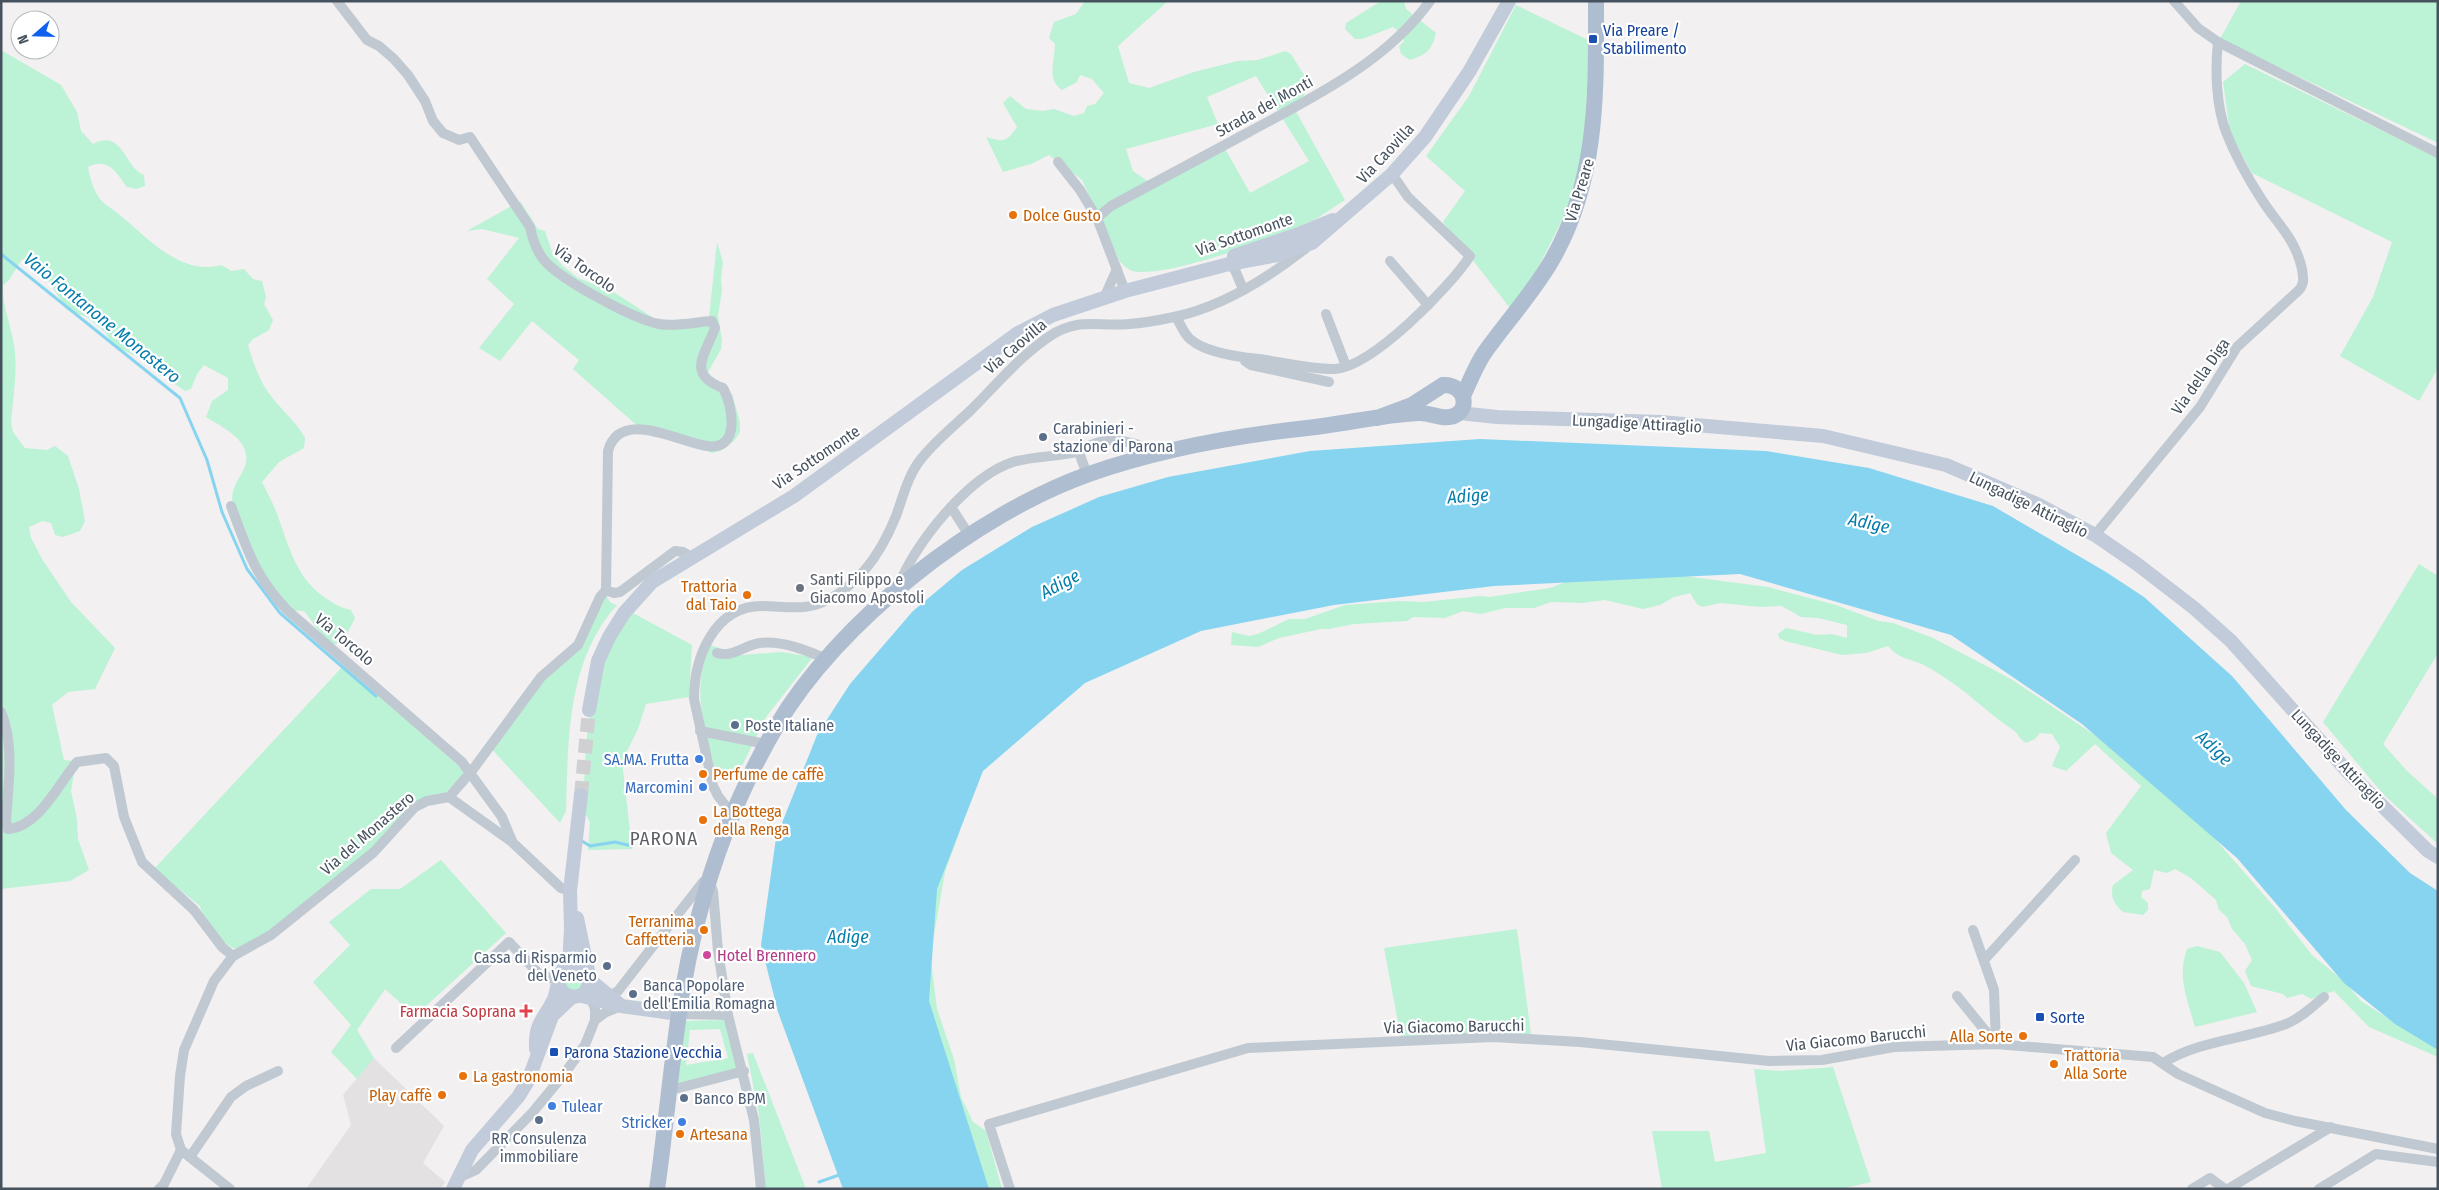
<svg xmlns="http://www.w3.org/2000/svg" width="2439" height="1190" font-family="'Fira Sans Condensed',sans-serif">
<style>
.education{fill:#e4e1e2}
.green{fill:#bcf2d5;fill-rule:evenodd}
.water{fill:#87d4f1}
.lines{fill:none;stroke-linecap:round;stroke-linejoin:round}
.stream{stroke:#87d4f1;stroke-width:3}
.secondary-tunnel{stroke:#d0d0d3;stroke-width:14;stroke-dasharray:14 7;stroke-linecap:butt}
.street{stroke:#c0c9d2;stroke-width:10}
.secondary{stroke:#c2cbda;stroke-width:14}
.primary{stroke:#aebdd0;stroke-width:16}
.transit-dot{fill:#1a4fb4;stroke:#fff;stroke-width:2}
.food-dot{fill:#e8710a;stroke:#fff;stroke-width:2}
.service-dot{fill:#5c6f8a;stroke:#fff;stroke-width:2}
.worship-dot{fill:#6b7280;stroke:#fff;stroke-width:2}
.shop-dot{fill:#3f7fe0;stroke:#fff;stroke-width:2}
.hotel-dot{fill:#d1479c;stroke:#fff;stroke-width:2}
.health-dot{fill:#e0444e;stroke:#fff;stroke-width:2}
.labels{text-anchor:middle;stroke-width:4.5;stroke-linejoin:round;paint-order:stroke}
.transit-label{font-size:16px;fill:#164399;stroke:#fff;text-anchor:start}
.street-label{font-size:16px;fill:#47525f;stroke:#fff}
.food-label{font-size:16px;fill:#c56008;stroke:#fff;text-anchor:start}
.service-label{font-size:16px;fill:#4e5e75;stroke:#fff;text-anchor:start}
.worship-label{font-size:16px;fill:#5b616d;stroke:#fff;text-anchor:start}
.shop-label{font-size:16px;fill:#366cbe;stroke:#fff;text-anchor:end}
.hotel-label{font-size:16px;fill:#b23c85;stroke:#fff;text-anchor:start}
.health-label{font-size:16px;fill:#be3a42;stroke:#fff;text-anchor:end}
.water-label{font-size:18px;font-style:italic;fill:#057dac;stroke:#fff}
.quarter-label{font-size:19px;letter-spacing:1px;fill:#5c5f65;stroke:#fff}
</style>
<rect width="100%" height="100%" fill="#f2f0f0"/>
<!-- education -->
<path class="education" d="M374,1058l70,68 -21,37 22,19 -4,7h-135l45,-64 -8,-30z"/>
<!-- green -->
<g class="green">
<path d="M1085,1h83l-50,45 11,37 20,5 45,-16 44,-11 20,-1 27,-9 6,3 18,29 -10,24 -5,1 51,92c-10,6 -19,13 -29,19 -32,16 -150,60 -183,52 -5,-1 -9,-6 -13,-9l-38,-82 -33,-25 -18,9 -28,8 -17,-35c17,5 20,6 31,-10l-14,-24 7,-7 16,13 17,2 11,-2 20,7 10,-3 3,-7 8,-2 9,-11 -12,-14 -12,-4 -3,7 -15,8c-16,-11 -7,-29 -7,-46l-6,-6 5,-16 22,-8zM1256,76l53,85 -59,32 -27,-48 -73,38 -17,-12 -7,-22 92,-25 -11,-27z"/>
<path d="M1381,1h23l2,8 30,24c-4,17 -10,22 -26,27l-9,-6 -2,-8 5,-5 -2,-7 -9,-7 -31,12h-7l-10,-10 1,-6z"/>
<path d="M2241,1h197v142l-218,-104z"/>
<path d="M1516,5l74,36 -7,118 -14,47 -32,64 -27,38 -67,-86 22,-31 -39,-35 43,-60z"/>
<path d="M1,50l60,35 16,27 4,19 12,13c30,-16 32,25 51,31l1,11 -9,3 -9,-2c-11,-15 -19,-30 -39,-20 2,10 4,20 10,29 5,9 16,13 23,20 28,23 60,60 100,49l11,6 12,-2 9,10 9,2 4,16 -2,7 9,16 -4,10 -16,9 -5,6c4,14 9,29 16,41 11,19 30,32 41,52l-1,10 -25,14 -17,20c5,10 11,21 15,32 12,32 18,62 47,83 9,6 16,11 27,13l4,8 -11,22 -11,5c-13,-9 -19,-22 -29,-34l-18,-1c-19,-33 -46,-67 -53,-105 -3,-13 3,-22 9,-32 16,-29 -15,-43 -36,-56l6,-16 16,-11v-12l-24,-13 -7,9 -6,15 -6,2 -10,-7 -16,-18 -46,-20 -8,-14 -18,-15 -20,-7 -19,-30 -7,-17 -19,-4 -13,21 -6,5c-1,22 8,39 11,60 4,25 -1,52 -3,77l2,10 12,16 22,2 8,-4 13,10 11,33 6,32 -5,10 -17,6 -8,-2 -4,-12 -9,-2 -13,6 2,11 11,21 29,43 44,46 -20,41 -27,3 -16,13 12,55 12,1 -5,30 6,28 1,20 11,31 -19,11 -69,8z"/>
<path d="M2245,64l193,94v210l-19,33 -79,-45 33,-59 19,-55 -140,-69 -22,-40 -7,-51z"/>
<path d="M520,201l18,28 7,2 8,24 10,11 15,12 34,13 46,30 51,-3 8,-76 6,20 -2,17 1,11 -4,26 4,24 -1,9 -14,25 25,20 8,28v10l-6,9 -14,10 -8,2 -21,-9 -50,-15 -68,-60 6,-9 -47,-39 -32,40 -21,-13 35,-44 -27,-25 32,-41 -37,-9 -15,2z"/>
<path d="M2419,564l19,12v77l-55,91 24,27 31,28v45l-55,-50 -60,-72z"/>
<path d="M1676,575l92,12 68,18 42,16 15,2 40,15 78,41 94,63 105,91 66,76 36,46 33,27 16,19 58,37 19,6v13l-69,-30 -35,-36 -23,8 -9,-5 -15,4 -4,-4 -32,-8 -6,-15 7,-11 -7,-16 -13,-15 -5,-12 -8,-7 -3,-10 -25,-22 -16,-9 -8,4 -13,-3 -4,19 -8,2 -1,6 7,6v7l-5,5 -20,-3c-9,-8 -13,-15 -10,-27l20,-15 -22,-17 -5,-20 35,-47 -46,-42 -29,27 -14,-5 8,-19 -8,-13 -12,-1 -5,6 -9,4c-7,-4 -7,-9 -13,-13 -18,-12 -34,-27 -52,-41 -11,-8 -27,-19 -39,-25 -13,-5 -24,-6 -34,-18l-22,7 -24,2 -57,-14 -6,-3 -1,-4 8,-6 31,7 15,-1 15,4v-13l-29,-7 -17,-1 -19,-11 -22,1 -39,-4 -19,4 -5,-3 -7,-11 -16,4 -14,8 -17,4 -38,-9 -23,3 -31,-1 -17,6h-29l-24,6 -18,-3 -18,7 -32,-1 -6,4 -53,3 -25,5h-8l-42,9 -21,9 -27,-2 1,-13 17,4 9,-2 31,-15h16l40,-14 55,-4 24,1 56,-6 9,1 61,-9 18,-7z"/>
<path d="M607,597l4,6 6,2c-50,55 -49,135 -51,206l-6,12 -73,-79 30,-43 36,-37 19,-15 21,-47z"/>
<path d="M633,613l59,32 -3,52 -43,7 -8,25 -16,32 10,88 -44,1 2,-28 -7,-12c3,-67 2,-145 50,-197z"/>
<path d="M710,645l32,10 39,-3 32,5 -47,60 -26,53 -25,1c-11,-44 -24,-83 -5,-126z"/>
<path d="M345,664l116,104 3,6 -20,20 -28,12 -25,26 -98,85 -55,33c-16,-5 -34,-28 -38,-44l-46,-37z"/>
<path d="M960,831l-15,41 -13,74 -1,15 6,48 17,50 7,38 12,25 13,9 16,58h-37l-46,-230 30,-124z"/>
<path d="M441,860l65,73 -91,83 -30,-27 -28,41 17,28 -17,21 -26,-27 20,-27 -38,-43 37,-37 -21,-23 42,-33h29z"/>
<path d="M1517,929l14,105 -130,4 -17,-90z"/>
<path d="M2197,946l23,6 24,31 13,29 -62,15c-8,-29 -18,-49 -8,-78z"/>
<path d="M576,967l12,17 -17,11 -10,-18z"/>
<path d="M725,1020l14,49 -63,16 8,-64zM720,1029l8,29 -42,7 4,-35z"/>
<path d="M753,1053l53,136h-40l-7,-74 -12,-61z"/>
<path d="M1833,1067l38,115 -31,7h-178l-10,-58h57l6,31 51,-9 -12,-84 27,2z"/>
</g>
<!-- water -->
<path class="water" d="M1480,439l286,12 103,17 124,38 113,66 38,25 88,79 114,134 64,63 28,18v159l-43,-26 -51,-41 -107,-125 -155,-134 -131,-89 -211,-61 -246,12 -160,19 -133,26 -116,52 -102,88 -46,118 -8,112 60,188h-146l-65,-177 -17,-67 15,-107 41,-103 33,-51 63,-73 49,-41 70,-43 67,-30 69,-20 142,-26z"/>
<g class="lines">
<!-- stream -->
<g class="stream">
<path d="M1,254l179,144 27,62 15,52 25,57 33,44 96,83"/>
<path d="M582,841l8,5 25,-4 17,4"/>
<path d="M819,1182l23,-8"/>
</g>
<!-- secondary-tunnel -->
<path class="secondary-tunnel" d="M581,795l8,-85"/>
<!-- street -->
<g class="street">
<path d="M337,1l30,39 12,6 15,13 14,16 17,26 8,20 10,12 16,7 11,-3 60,90c2,10 5,20 11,29 13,21 92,63 118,68 16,3 37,-2 53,-3l3,7c-10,27 -29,46 8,60 10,18 18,63 -16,58 -27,-3 -87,-39 -99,5l-2,139 8,3 6,-1 55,-41 8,1 8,5"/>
<path d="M2174,1l24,27 20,14 220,111"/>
<path d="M1058,162l22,28 17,28 28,73"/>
<path d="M1097,218l14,-12c46,-25 92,-49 138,-74 65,-35 137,-70 181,-131"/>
<path d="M1390,261l38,44"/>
<path d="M1229,264l6,6 8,19"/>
<path d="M1104,298l13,-29"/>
<path d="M1326,314l20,52"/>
<path d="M1176,317c4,6 8,17 14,22 16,14 48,18 69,20 22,3 55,11 76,10 37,-2 115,-82 135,-113l-62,-59 -16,-23"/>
<path d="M1245,361l6,4 78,17"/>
<path d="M1079,452l8,23"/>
<path d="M231,506c16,43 23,69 56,104l175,152 40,55 10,24"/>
<path d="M951,507l18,28"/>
<path d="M2095,535l105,-128 37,-60 62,-57c6,-7 4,-13 3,-21 -7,-31 -24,-44 -40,-69 -13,-20 -27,-45 -36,-68 -10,-27 -11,-62 -8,-90"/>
<path d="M899,585c16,-42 70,-109 114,-123 21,-6 43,-5 64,-10 5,-1 9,-5 14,-7 16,-7 31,-5 48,0l3,12"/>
<path d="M717,653c16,5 27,-8 43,-10 22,-3 48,8 67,16"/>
<path d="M1,712c14,33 7,75 5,109l2,8c31,-2 51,-46 69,-67l29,-4 8,8 10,51 18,45 52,48 28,37 11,9"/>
<path d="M700,731l66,13"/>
<path d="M449,797l22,-25 70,-95 37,-32 22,-48 6,-7"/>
<path d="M733,815l-15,-19 -5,-10 -19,-87c0,-41 20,-93 68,-93 20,0 42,5 61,-4 36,-16 59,-51 73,-86 7,-19 12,-41 25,-57 14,-18 33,-33 50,-49 25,-25 49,-54 79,-74 29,-19 47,-9 79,-12 15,-1 31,-4 45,-7 47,-10 94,-39 132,-69"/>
<path d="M1973,930l21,60 2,54"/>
<path d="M1985,959l90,-99"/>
<path d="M611,995l7,-4 85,-109 6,-1 4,10 5,60 10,64 26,105 7,69"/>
<path d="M1957,996l39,48"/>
<path d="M679,1014l49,1"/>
<path d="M595,1020l11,-8 15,-6"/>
<path d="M396,1048l113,-106 32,34 17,3"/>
<path d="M2163,1063c37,-23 83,-24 123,-39 15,-6 26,-17 38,-27"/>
<path d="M671,1090l73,-19"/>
<path d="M190,1157l41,-60 15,-11 32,-15"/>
<path d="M458,1178l18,-8 56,-57 33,-40 20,-28 10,-25v-11l-4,-11"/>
<path d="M159,1189l5,-5 17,-34"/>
<path d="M230,1189l-49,-39 -5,-16 4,-58 4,-26 30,-69 19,-25 38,-21 82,-66 21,-17 41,-45 12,-6 22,-4 63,45 49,46 9,3"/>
<path d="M1010,1189l-21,-65 259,-76 245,-11 87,5 189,19 53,-1 72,-13 102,-3 157,13 25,17 87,39 30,8 143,28"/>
<path d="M2192,1189l18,-11 15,11"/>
<path d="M2228,1189l103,-62"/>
<path d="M2319,1189l57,-35 62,8"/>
</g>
<!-- secondary -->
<g class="secondary">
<path d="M1234,256l65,-22 34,-14"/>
<path d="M1459,413l38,4 163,5 163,14 123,29 93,40 56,30 42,29 57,44 37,33 117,131 80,79 10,6"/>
<path d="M589,710l9,-49 11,-24 15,-24 28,-31 142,-86 224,-163 35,-18 72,-24 104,-27 49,-9 34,-12 80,-69 33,-37 44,-65 40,-71"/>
<path d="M577,918l11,53"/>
<path d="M569,965l2,-36 -1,-38 11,-96"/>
<path d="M591,981l28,23"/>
<path d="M582,996l39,10 58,8"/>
<path d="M536,1049c-1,-28 7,-27 18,-50 5,-12 3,-42 26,-34 7,3 10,9 11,16l-6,12c-12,8 -24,2 -27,-11"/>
<path d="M453,1189l19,-39 46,-53 10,-16 24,-65 20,-19"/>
</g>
<!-- primary -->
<g class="primary">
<path d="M1463,396c7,-15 13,-31 22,-44 22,-31 48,-59 67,-92 47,-82 44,-169 44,-259"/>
<path d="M657,1189c13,-90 18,-186 42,-274 17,-64 43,-130 77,-188 61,-105 200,-213 313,-253 71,-25 144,-38 218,-46 37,-4 74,-13 111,-15 11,-1 22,6 32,4 21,-4 17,-33 -7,-32l-31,20 -35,13"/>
</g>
</g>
<!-- markers -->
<g class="transit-dot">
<rect x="1588" y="34" width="10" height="10" rx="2.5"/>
<rect x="2035" y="1012" width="10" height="10" rx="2.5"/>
<rect x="549" y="1047" width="10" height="10" rx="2.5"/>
</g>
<g class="food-dot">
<circle cx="1013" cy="215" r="5"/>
<circle cx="747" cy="595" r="5"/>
<circle cx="703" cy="774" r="5"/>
<circle cx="703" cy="820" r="5"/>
<circle cx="704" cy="930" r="5"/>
<circle cx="2023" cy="1036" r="5"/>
<circle cx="2054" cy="1064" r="5"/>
<circle cx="463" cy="1076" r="5"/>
<circle cx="442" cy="1095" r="5"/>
<circle cx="680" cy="1134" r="5"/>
</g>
<g class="service-dot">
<circle cx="1043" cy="437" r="5"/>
<circle cx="735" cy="725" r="5"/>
<circle cx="607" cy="966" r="5"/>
<circle cx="633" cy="994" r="5"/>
<circle cx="684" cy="1098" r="5"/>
<circle cx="539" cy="1120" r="5"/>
</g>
<circle class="worship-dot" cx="800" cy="588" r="5"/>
<g class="shop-dot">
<circle cx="699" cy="759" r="5"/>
<circle cx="703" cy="787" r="5"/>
<circle cx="552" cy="1106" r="5"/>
<circle cx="682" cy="1122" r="5"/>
</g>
<circle class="hotel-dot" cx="707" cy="955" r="5"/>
<path class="health-dot" d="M523.5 1003.5h5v5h5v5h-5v5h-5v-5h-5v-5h5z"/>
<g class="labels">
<!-- transit labels -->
<g class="transit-label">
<text x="1603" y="36">Via Preare /<tspan x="1603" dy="18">Stabilimento</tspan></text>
<text x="2050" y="1023">Sorte</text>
<text x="564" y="1058">Parona Stazione Vecchia</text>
</g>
<!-- street labels -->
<g class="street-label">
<text transform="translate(1264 106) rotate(-29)" y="6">Strada dei Monti</text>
<text transform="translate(1385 153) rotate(-47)" y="6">Via Caovilla</text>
<text transform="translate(1579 190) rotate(-73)" y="6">Via Preare</text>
<text transform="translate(1244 234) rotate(-19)" y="6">Via Sottomonte</text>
<text transform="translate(585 268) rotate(35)" y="6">Via Torcolo</text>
<text transform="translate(1015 346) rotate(-40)" y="6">Via Caovilla</text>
<text transform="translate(2200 376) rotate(-55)" y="6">Via della Diga</text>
<text transform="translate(1637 423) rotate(3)" y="6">Lungadige Attiraglio</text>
<text transform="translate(816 457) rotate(-34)" y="6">Via Sottomonte</text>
<text transform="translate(2029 504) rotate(26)" y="6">Lungadige Attiraglio</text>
<text transform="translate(345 639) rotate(40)" y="6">Via Torcolo</text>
<text transform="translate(2339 759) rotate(47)" y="6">Lungadige Attiraglio</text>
<text transform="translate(367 833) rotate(-41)" y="6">Via del Monastero</text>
<text transform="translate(1454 1026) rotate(-1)" y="6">Via Giacomo Barucchi</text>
<text transform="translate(1856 1038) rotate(-6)" y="6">Via Giacomo Barucchi</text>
</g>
<!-- food labels -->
<g class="food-label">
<text x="1023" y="221">Dolce Gusto</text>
<text x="737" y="592" text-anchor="end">Trattoria<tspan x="737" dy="18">dal Taio</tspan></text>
<text x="713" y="780">Perfume de caffè</text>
<text x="713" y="817">La Bottega<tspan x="713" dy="18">della Renga</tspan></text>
<text x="694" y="927" text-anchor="end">Terranima<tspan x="694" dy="18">Caffetteria</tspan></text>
<text x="2013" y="1042" text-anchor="end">Alla Sorte</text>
<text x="2064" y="1061">Trattoria<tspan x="2064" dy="18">Alla Sorte</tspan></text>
<text x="473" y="1082">La gastronomia</text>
<text x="432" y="1101" text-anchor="end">Play caffè</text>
<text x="690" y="1140">Artesana</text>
</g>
<!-- service labels -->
<g class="service-label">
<text x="1053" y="434">Carabinieri -<tspan x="1053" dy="18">stazione di Parona</tspan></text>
<text x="745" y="731">Poste Italiane</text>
<text x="597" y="963" text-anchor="end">Cassa di Risparmio<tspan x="597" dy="18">del Veneto</tspan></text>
<text x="643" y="991">Banca Popolare<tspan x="643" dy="18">dell'Emilia Romagna</tspan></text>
<text x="694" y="1104">Banco BPM</text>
<text x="539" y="1144" text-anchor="middle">RR Consulenza<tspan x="539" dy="18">immobiliare</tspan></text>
</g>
<!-- worship labels -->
<g class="worship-label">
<text x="810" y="585">Santi Filippo e<tspan x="810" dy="18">Giacomo Apostoli</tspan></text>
</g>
<!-- shop labels -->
<g class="shop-label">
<text x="689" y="765">SA.MA. Frutta</text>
<text x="693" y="793">Marcomini</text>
<text x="562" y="1112" text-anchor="start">Tulear</text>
<text x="672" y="1128">Stricker</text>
</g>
<!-- hotel labels -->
<g class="hotel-label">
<text x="717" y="961">Hotel Brennero</text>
</g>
<!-- health labels -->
<g class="health-label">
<text x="516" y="1017">Farmacia Soprana</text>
</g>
<!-- water labels -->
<g class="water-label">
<text transform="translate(102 318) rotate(39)" y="6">Vaio Fontanone Monastero</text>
<text transform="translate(1468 496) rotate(-4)" y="6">Adige</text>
<text transform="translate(1869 523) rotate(12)" y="6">Adige</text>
<text transform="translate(1060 584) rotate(-28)" y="6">Adige</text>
<text transform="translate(2214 748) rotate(43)" y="6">Adige</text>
<text x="848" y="943">Adige</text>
</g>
<!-- quarter labels -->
<g class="quarter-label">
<text x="664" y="845">PARONA</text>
</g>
</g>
<!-- border -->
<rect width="2439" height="1190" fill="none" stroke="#47525f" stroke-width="5"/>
<!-- north arrow -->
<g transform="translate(35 35) rotate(250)"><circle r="24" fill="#ffffff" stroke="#b5babf"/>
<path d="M0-4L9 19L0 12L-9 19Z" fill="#0f60ee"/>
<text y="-8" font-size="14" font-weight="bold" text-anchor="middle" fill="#47525f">N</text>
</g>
</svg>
